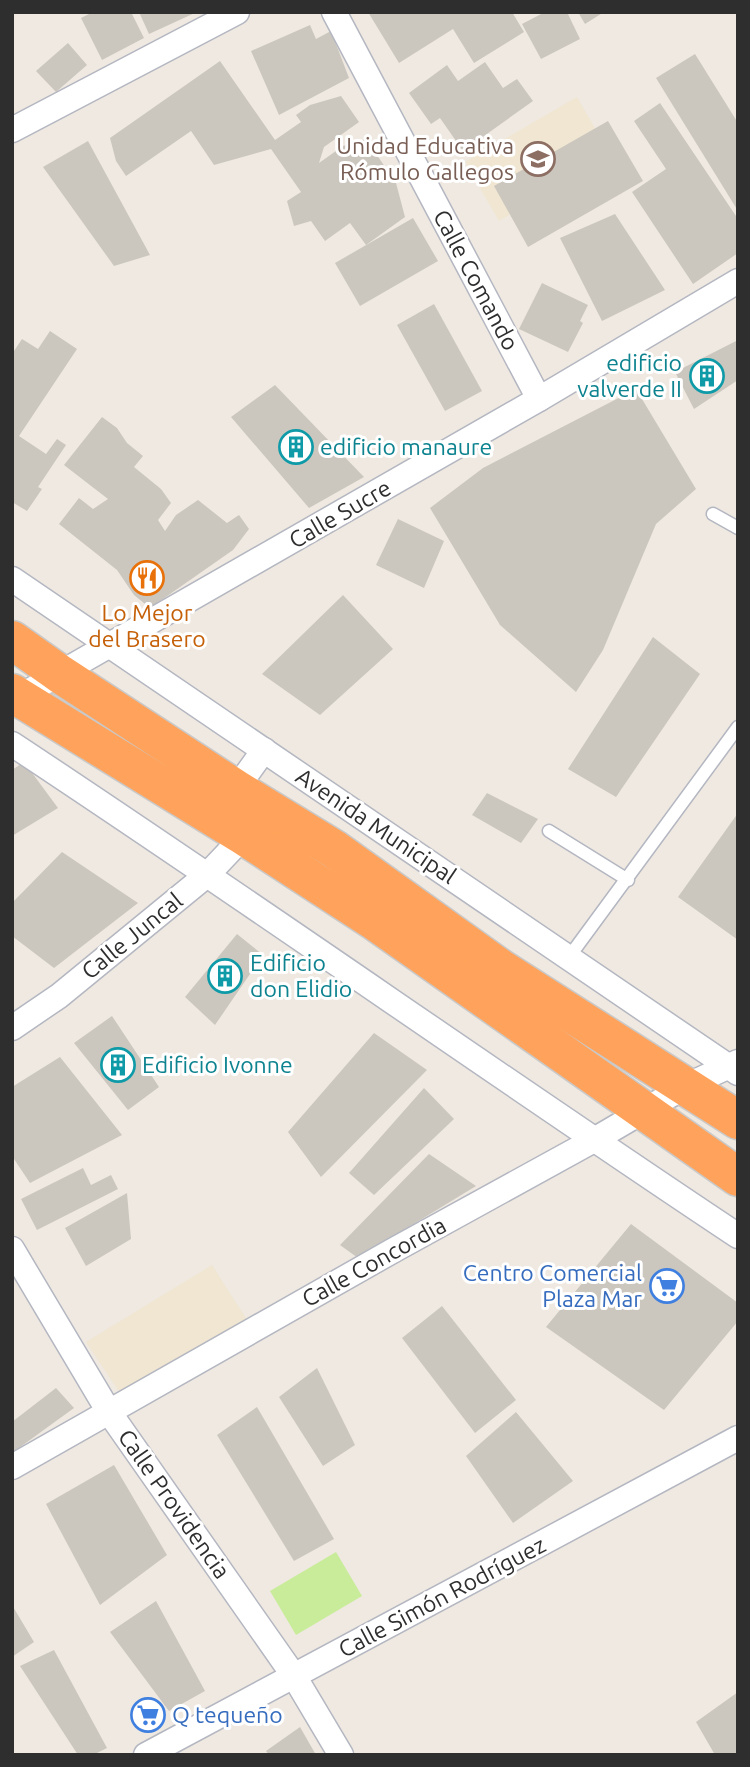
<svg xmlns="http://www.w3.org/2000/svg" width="750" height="1767" font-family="Ubuntu,sans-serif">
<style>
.education{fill:#f0e6d1}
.pitch{fill:#c9ec9a}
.building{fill:#cbc7bf}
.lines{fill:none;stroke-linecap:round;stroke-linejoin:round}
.lane-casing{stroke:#b4b7c1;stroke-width:15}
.street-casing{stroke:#b4b7c1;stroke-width:27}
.highway-casing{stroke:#c9c9c9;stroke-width:41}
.lane{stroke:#fff;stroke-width:12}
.street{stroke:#fff;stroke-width:24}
.highway{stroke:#ffa35c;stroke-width:38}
.labels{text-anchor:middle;stroke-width:6;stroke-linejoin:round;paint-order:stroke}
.education-label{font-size:23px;fill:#785e54;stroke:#fff;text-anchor:end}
.street-label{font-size:23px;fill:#2e2e2e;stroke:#fff}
.culture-label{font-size:23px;fill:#0d838f;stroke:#fff;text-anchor:start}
.food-label{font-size:23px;fill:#c56008;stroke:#fff}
.shop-label{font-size:23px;fill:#366cbe;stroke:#fff;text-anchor:end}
</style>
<rect width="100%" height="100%" fill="#efe9e1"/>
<!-- education -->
<g class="education">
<path d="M577,97l34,59 -112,65 -34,-59z"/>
<path d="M212,1265l35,55 -127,73 -34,-51z"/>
</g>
<!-- pitch -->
<path class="pitch" d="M336,1552l26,44 -66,39 -26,-44z"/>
<!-- building -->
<g class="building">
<path d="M93,12h38l13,26 -42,22 -21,-42z"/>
<path d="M139,12h58l-48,22z"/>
<path d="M368,12h144l12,20 -50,31 -21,-34 -54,34z"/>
<path d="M545,12h22l13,27 -39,20 -19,-35z"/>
<path d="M578,12h26l-19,12z"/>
<path d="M310,25l6,14 15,-8 18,47 -70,37 -28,-64z"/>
<path d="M68,43l19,22 -31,27 -20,-21z"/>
<path d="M695,54l43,69v88l-82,-133z"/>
<path d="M220,61l55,79 26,-18 -5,-7 14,-10 31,-9 18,26 -35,25 -5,16 24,-17 23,-7 30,44 9,34 -39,28 -16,-22 -25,18 -14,-20 -17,5 -7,-25 14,-9 -30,-43 -57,16 -23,-34 -65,45 -10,-15 -6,-23z"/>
<path d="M485,62l18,26 14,-9 16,22 -70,50 -23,-33 -9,6 -22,-31 38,-28 11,16z"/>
<path d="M660,103l78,116v34l-45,31 -61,-92 34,-23 -32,-48z"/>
<path d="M608,121l35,60 -115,66 -34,-61z"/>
<path d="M88,141l62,114 -36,11 -71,-99z"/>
<path d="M615,214l50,76 -63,31 -42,-83z"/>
<path d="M413,218l25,43 -78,45 -25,-43z"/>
<path d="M542,283l46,22 -8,16 3,2 -15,29 -49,-23z"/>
<path d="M434,304l48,87 -37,20 -48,-86z"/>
<path d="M50,331l27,18 -58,87 27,18 11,-15 9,6 -28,42 4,2 -15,22 -15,-9v-148l10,-15 16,10z"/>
<path d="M738,340v40l-44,29 -19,-37z"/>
<path d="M275,385l89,92 -55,31 -78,-91z"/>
<path d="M636,389l60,100 -40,35 -53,126 -27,42 -76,-67 -70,-117 53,-40z"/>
<path d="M102,417l15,11 10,15 16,13 -9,11 27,22 10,14 -13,17 7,11 11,-16 22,-15 29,23 12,-8 10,14 -16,21 -83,58 -16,-13 -17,-25 -58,-46 20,-26 14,11 15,-10 -44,-34z"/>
<path d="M398,519l46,22 -20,47 -48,-23z"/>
<path d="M343,595l50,54 -73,66 -58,-41z"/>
<path d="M653,637l47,37 -84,123 -48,-28z"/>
<path d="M24,762l34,46 -46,28v-66z"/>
<path d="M487,793l51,26 -17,24 -49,-28z"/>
<path d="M738,813v127l-60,-43z"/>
<path d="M62,852l76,51 -84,65 -42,-32v-33z"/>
<path d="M237,934l26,21 -48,70 -30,-28z"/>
<path d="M112,1016l47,71 -31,23 -54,-67z"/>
<path d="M374,1033l53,37 -106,107 -33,-45z"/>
<path d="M60,1057l62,78 -92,48 -18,-27v-69z"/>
<path d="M424,1088l30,31 -80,76 -25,-22z"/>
<path d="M429,1154l47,32 -118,72 -18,-13z"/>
<path d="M83,1168l8,17 20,-10 7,14 -81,41 -16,-31z"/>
<path d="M127,1193l4,46 -45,27 -21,-38z"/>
<path d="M631,1224l107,79v18l-74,89 -118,-83z"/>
<path d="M442,1306l74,94 -41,33 -73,-95z"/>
<path d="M317,1368l38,77 -32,21 -44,-69z"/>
<path d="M56,1388l18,20 -62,45v-31z"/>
<path d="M257,1407l77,132 -40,22 -77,-126z"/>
<path d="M516,1412l57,69 -60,42 -47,-67z"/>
<path d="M114,1465l53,90 -67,50 -54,-101z"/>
<path d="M156,1601l49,90 -36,20 -59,-79z"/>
<path d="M12,1605l22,37 -22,15z"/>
<path d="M54,1650l53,98 -14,7h-15l-58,-89z"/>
<path d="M738,1692v63h-23l-19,-33z"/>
<path d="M300,1727l16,28h-47l-3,-4z"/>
</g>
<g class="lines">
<!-- lane casing -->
<g class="lane-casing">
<g id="lane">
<path d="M713,514l25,14"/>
<path d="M549,831l79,49"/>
<path d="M569,957l169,-230"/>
</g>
</g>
<!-- street casing -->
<g class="street-casing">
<g id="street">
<path d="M334,12l205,387"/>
<path d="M12,130l225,-118"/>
<path d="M12,579l726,494"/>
<path d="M12,701l527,-302 199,-118"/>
<path d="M12,744c244,161 482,330 726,492"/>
<path d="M236,789l28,-39"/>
<path d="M12,1028l47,-32 149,-122 36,-38"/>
<path d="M12,1249l97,163 185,264 47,79"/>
<path d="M12,1467l382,-217 200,-110 92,-54 52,-24"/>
<path d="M146,1755l592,-317"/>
</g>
</g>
<!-- highway casing -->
<g class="highway-casing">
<g id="highway">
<path d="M12,640l48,34 176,115 98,60 166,119 238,152"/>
<path d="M12,693l232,143 129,84 365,257"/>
</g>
</g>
<!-- lane -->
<use href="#lane" class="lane"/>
<!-- street -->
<use href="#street" class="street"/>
<!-- highway -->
<use href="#highway" class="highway"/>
</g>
<!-- icons -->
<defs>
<g id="school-ring" transform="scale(1.75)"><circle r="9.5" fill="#fff" stroke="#8d6e63" stroke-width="1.5"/><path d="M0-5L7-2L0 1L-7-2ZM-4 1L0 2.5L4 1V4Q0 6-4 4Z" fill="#8d6e63"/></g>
<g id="building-ring" transform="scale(1.75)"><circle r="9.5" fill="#fff" stroke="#0f9aa8" stroke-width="1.5"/><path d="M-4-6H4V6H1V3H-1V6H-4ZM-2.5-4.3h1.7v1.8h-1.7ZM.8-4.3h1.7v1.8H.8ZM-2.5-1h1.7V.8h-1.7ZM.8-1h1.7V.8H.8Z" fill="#0f9aa8"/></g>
<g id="restaurant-ring" transform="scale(1.75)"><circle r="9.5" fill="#fff" stroke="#e8710a" stroke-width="1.5"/><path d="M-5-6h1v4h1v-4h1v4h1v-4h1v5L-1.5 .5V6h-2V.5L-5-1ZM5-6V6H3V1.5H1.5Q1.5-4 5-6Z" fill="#e8710a"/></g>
<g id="supermarket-ring" transform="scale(1.75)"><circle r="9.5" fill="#fff" stroke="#3f7fe0" stroke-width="1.5"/><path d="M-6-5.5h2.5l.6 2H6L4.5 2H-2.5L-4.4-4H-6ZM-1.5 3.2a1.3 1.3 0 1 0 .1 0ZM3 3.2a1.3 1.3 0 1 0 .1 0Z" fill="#3f7fe0"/></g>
</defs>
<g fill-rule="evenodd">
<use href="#school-ring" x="538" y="159"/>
<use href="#building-ring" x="707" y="376"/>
<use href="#building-ring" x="296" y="447"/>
<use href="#restaurant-ring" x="147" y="578"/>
<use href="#building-ring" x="225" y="976"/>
<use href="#building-ring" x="118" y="1065"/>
<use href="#supermarket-ring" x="667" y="1286"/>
<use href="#supermarket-ring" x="148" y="1715"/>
</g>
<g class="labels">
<!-- education labels -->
<g class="education-label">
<text x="514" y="154">Unidad Educativa<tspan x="514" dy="26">Rómulo Gallegos</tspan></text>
</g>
<!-- street labels -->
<g class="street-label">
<text transform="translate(476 280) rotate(62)" y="8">Calle Comando</text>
<text transform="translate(340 514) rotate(-30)" y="8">Calle Sucre</text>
<text transform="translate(376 826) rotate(34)" y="8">Avenida Municipal</text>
<text transform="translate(132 936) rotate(-39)" y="8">Calle Juncal</text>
<text transform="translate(374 1262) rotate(-29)" y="8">Calle Concordia</text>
<text transform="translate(174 1504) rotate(55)" y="8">Calle Providencia</text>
<text transform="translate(442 1597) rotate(-28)" y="8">Calle Simón Rodríguez</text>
</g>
<!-- culture labels -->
<g class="culture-label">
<text x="682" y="371" text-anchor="end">edificio<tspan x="682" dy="26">valverde II</tspan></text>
<text x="320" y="455">edificio manaure</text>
<text x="250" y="971">Edificio<tspan x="250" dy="26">don Elidio</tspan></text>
<text x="142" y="1073">Edificio Ivonne</text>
</g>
<!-- food labels -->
<g class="food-label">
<text x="147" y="621">Lo Mejor<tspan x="147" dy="26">del Brasero</tspan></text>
</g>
<!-- shop labels -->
<g class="shop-label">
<text x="642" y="1281">Centro Comercial<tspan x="642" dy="26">Plaza Mar</tspan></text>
<text x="172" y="1723" text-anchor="start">Q tequeño</text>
</g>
</g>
<!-- border -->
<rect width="750" height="1767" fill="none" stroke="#2e2e2e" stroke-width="28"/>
</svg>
